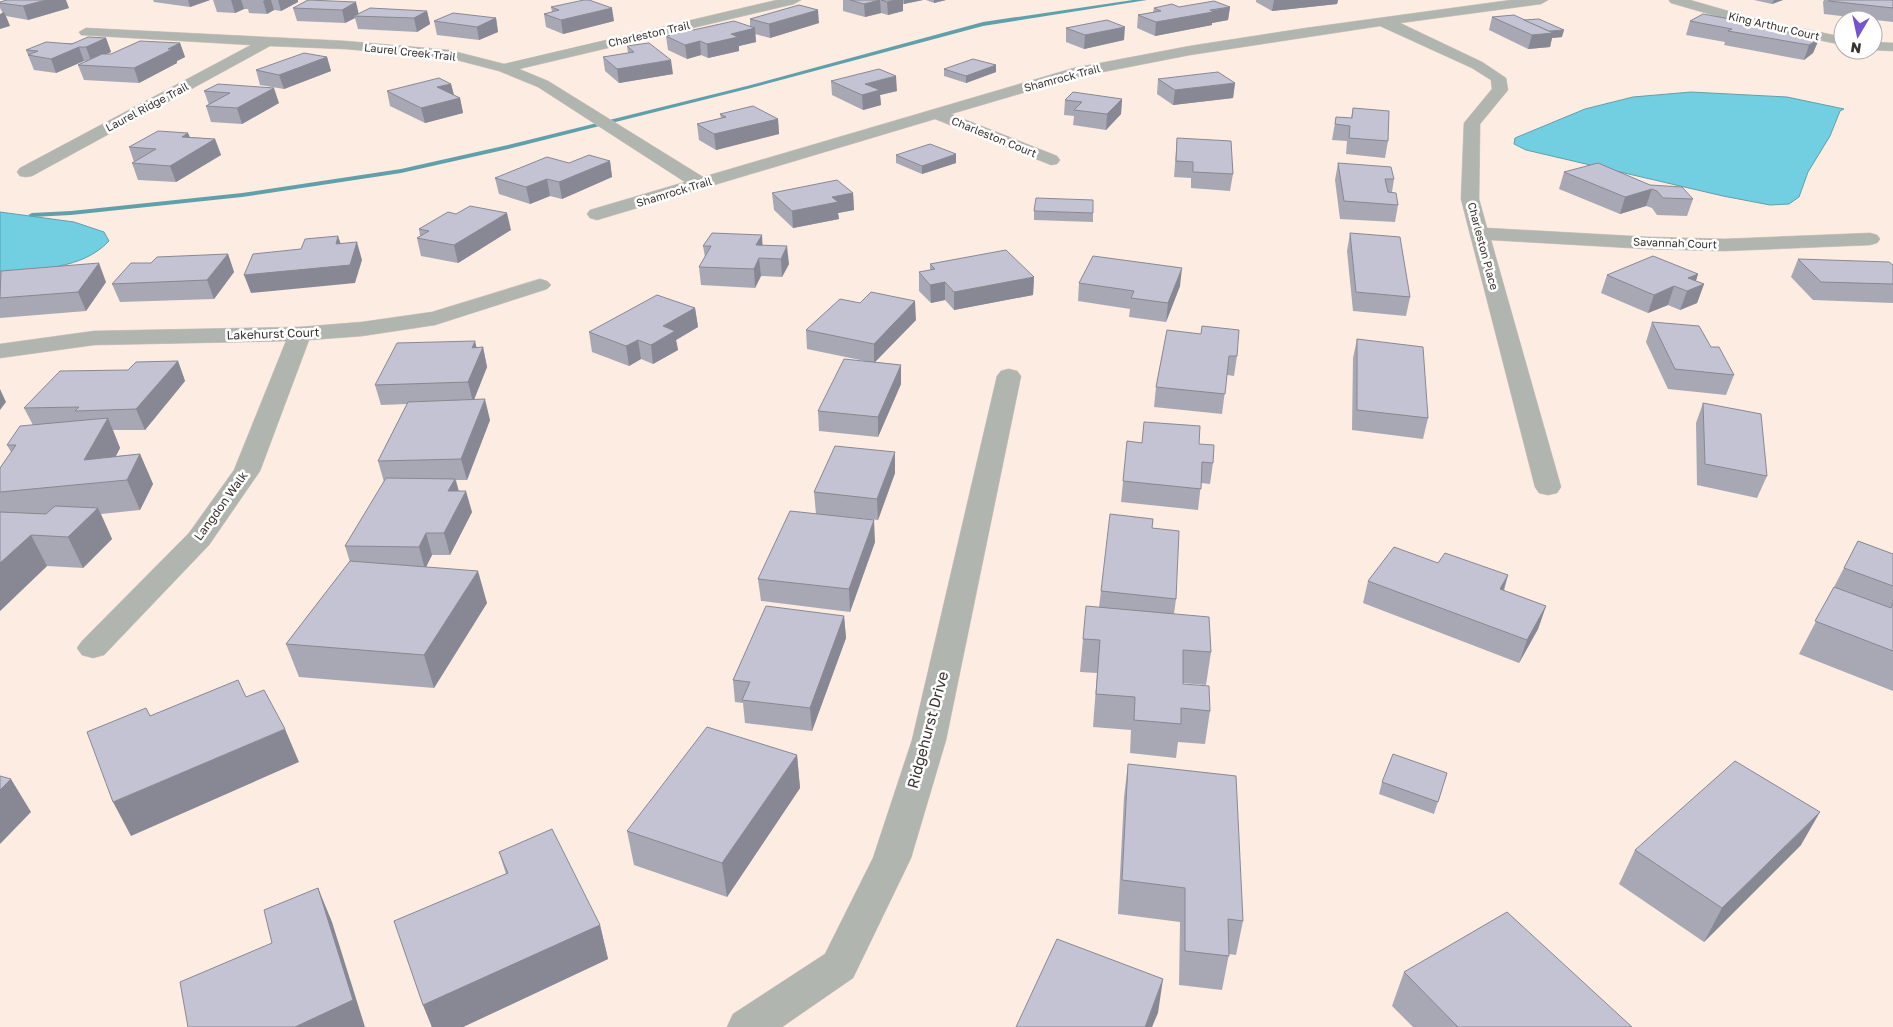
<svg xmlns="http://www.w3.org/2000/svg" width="1893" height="1027" font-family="'Golos Text',sans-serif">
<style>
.water{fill:#71cfe1;stroke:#60a0ab}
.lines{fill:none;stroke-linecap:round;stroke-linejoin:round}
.stream{fill:#60a0ab;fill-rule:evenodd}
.street-casing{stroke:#d5c7be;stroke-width:1}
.street{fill:#b1b5af;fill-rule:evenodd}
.wall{fill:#a8a8b5}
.shaded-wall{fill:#888894}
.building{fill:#c3c3d3;stroke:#888894}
.labels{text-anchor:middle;stroke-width:5;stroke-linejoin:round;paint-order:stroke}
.far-street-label{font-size:11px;fill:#38322e;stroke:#fff}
.street-label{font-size:12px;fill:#38322e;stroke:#fff}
.near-street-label{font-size:15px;fill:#38322e;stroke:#fff}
</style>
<rect width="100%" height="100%" fill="#fcece2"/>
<!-- water -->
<g class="water">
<path d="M1691,92l96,5 57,12 -4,2 -10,25 -22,36 -9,25 -10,7 -19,1 -47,-9 -197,-46 -12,-6 1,-6 70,-29 48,-12z"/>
<path d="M0,212l74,10 30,10 5,9c-27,29 -72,28 -109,31z"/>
</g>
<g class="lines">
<!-- stream -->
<path class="stream" d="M1133,0h14l-164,26 -232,62 -243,61 -107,24 -159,24 -171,18 -39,2 -4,-2 4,-2 39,-2 171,-18 159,-24 107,-24 239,-59 236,-64z"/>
<!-- street casing -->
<g class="street-casing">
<g id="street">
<path d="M777,0h24l-7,4 -275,65 29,12 155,96 371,-109 116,-22 116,-18 205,-28h37l-7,4 -141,19 82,39 24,16 2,12 -28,34 -1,75 8,29 162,9 75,2 146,-6 7,2 3,4 -3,4 -7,2 -146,6 -75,-2 -158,-9 70,247 -4,6 -9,2 -9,-2 -4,-6 -74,-288 3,-76 28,-34 -1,-9 -19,-12 -92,-42 -190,29 -113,22 -126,37 106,42 3,4 -3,4 -6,1 -116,-46 -338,101 -7,-2 -3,-4 3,-4 95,-28 -147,-95 -39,-16 -50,-13 -104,-9 -75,-3 -238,130 -6,1 -6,-1 -3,-4 3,-4 231,-123 -170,-10 -2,-3 7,-4 259,13 104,9 55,14z"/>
<path d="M1669,0h21l66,19 87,18v8l-89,-18 -83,-24z"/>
<path d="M1873,42l20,1v8l-21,-1z"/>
<path d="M540,279l7,2 4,4 -4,4 -112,36 -73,11 -53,4 -49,131 -51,74 -105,110 -11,3 -11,-3 -5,-7 5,-7 107,-108 45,-63 52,-129 -192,4 -94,13v-14l94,-13 206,-4 62,-5 70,-10z"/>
<path d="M1009,369l8,2 4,5 -75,364 -35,118 -58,120 -71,49h-55l6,-13 92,-60 48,-96 39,-118 85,-364 4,-5z"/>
</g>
</g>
<!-- street -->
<use href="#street" class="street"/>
</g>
<!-- wall -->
<g class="wall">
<path d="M153,0h57l-20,7 -36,-5z"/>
<path d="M213,0h85v2l-17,9 -7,-1 -7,4 -18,-1 -1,-4h-4l-9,4 -18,-1z"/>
<path d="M308,0l51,14 68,-3 3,13 -13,8 -59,-3 -3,-11 -10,5 -48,-2 -4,-13z"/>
<path d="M843,0h80l-20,4v7l-15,4 -7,-2 -16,4 -22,-6z"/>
<path d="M926,0h20l-12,3z"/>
<path d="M1256,0h82l-1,4 -65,7 -16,-9z"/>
<path d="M1754,0h29l-11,4z"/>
<path d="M1824,0h69v22l-69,-8 -1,-12z"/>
<path d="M0,2l69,6 -41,12 -22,-4 4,10 -8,-14 -2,-4z"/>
<path d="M551,7l63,14 -51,13 -17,-7 -2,-13 8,-2z"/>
<path d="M1179,7h51l-2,13 -16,3v2l-57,11 -18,-8 1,-13 15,-3 1,-4z"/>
<path d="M1492,17l70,20 -10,1 -2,9 -22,2 -39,-19z"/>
<path d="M496,18l2,14 -19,8 -42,-5 -3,-14z"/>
<path d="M750,19l69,4 -49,15 -15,-4 1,8 -17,4v5l-31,7 -7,-3 -14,4 -19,-9 -2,-14 84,-9z"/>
<path d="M1690,21l87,10 42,8 -6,14 -9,7 -80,-15 1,-3 -39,-7z"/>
<path d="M1066,28l58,12 -40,9 -18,-7z"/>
<path d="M106,38l5,14 -4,2h4l69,-11 5,14 -8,4v2l-38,20 -55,-3 -6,-15 9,-4h-3l-28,12 -22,-3 -8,-20z"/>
<path d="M627,46l46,28 -54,9 -14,-12 -2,-14 25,-4z"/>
<path d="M327,57l4,14 -47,18 -24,-4 -4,-15z"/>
<path d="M996,65v7l-30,11 -22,-7v-7z"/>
<path d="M1158,79l77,4 -2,15 -60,7 -16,-11z"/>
<path d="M831,81l66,10 -17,4 1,10 -18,5 -31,-15z"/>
<path d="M218,84l61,19 -37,21 -31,-2 -5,-16 3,-1 -5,-14z"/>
<path d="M451,84l3,11 6,3 3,15 -38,10 -35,-17 -3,-15z"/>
<path d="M1122,99l-1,15 -15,16 -33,-5 1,-9 -10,-1 1,-15z"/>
<path d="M1353,108l35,33 -3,17 -39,-4 1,-13 -15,-1 4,-23 15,1z"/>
<path d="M720,114l58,5 1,15 -63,16 -17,-10 -2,-16 24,-6z"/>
<path d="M188,133l2,4 25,2 6,16 -45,27 -38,-2 -6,-17 2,-1 -5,-15z"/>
<path d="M1177,138l56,36 -3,17 -39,-3v-10l-17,-1z"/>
<path d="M896,155l60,8 -34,11 -26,-11z"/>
<path d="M610,161l2,16 -50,22 -12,-3 -20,8 -31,-10 -4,-16 74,-15z"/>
<path d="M1338,163l56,16 -2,13 6,13 -3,17 -55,-3 -5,-39z"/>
<path d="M1564,172l86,13 43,14 -6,17 -30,-1 -5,-7 -6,-2 -26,8 -61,-25z"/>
<path d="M772,193h81l1,17 -16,3 1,6 -46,9 -19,-18z"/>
<path d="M1034,211l59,2v9l-59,-2z"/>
<path d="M456,214l55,16 -53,33 -37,-7 -4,-18 3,-2 -1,-7z"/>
<path d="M1350,233l60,64 -4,19 -53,-5 -6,-60z"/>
<path d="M762,235v10l27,19 -7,13 -21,-1 -6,12 -54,-3 -2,-18 6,-10 -2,-11z"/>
<path d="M228,254l6,18 -20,27 -94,3 -8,-18 39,-21z"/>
<path d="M1798,259l95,6v38l-80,-3 -22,-23z"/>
<path d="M930,264l104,13 -1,18 -79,15 -9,-10 -14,3 -12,-12v-19l11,-2z"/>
<path d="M0,272l106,10 -20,29 -86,7z"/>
<path d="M1698,274l-2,7 8,3 -7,19 -17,7 -12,-5 -20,8 -47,-20 6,-18z"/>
<path d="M1079,283l101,3 -14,36 -37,-5 1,-8 -52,-8z"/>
<path d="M695,308l3,19 -22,13 2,10 -25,14 -12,-5 -12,7 -37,-14 -3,-20z"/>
<path d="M916,320l-41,42 26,3v19l-23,53 -59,-6 -1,-20 47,-50 -58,-12 -1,-19z"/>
<path d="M1652,322l59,25 23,28 -8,20 -58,-6 -22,-47z"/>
<path d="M1167,330l70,26 -3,20 -7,-1 -5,39 -68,-7 2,-20z"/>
<path d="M1357,339l71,79 -5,21 -71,-9 1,-72z"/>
<path d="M483,347l4,20 -13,33 16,20 -23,60h-11l3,11 13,21 -22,43h-18l-6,12 61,36 -53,85 -135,-11 -13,-33 64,-82 -5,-16 39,-64 -6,-21 29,-57 -26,1 -6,-20 102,-37z"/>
<path d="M178,361l7,20 -40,49h-32l7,18 -4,8 24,-2 13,30 -13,26 -39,4 11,25 -29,29 -36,-2 -47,45v-143l11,-16 -4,-7 26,-20 -9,-17 104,-38z"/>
<path d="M1703,403l64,73 -10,22 -60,-13 -1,-62z"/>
<path d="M1127,441l15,2 57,1 14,19 -3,21 -9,-1 -3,27 -77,-8z"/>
<path d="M895,473l-17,47 -62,-6 -2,-22z"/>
<path d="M1152,528l24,71 -2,15 37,38 -5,33 -23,-2v1l27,27 -5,33 -27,-2 -2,16 -46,-5 1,-23 -38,-3 4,-54 -17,-1 3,-33 16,-32 2,-16z"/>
<path d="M1858,541l35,13v137l-94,-37z"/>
<path d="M875,542l-25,70 -89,-11 -3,-22z"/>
<path d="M1438,563l70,12 -4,16 42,15 -8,23 -19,34 -156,-60 5,-22z"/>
<path d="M844,616l2,22 -34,93 -67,-8 -2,-20 -8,-1 -2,-22z"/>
<path d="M797,755l3,33 -73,109 -93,-32 -7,-34z"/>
<path d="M1128,764l115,157 -7,34 -7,-1 -7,36 -43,-5 1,-63 -62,-8 6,-117z"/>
<path d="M1447,773l-13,41 -55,-20 3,-12z"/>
<path d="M1801,845l-97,97 -85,-58 16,-34z"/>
<path d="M499,852l101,73 8,34 -145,68h-31l-9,-22 83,-131z"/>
<path d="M1404,972l228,55h-219l-21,-21z"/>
</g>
<!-- shaded-wall -->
<g class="shaded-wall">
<path d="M46,0h20l3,8 -41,12 -5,-14z"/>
<path d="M188,0h22l-20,7z"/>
<path d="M231,0h10l3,9 -9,4z"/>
<path d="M265,0h6l3,10 -7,4 -4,-13z"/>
<path d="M278,0h20v2l-17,9z"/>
<path d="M880,0l1,13 -16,4 -1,-13z"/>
<path d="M895,0h8v11l-15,4 -1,-13z"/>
<path d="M904,0h19l-19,4z"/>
<path d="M934,0h12l-12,3z"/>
<path d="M1274,0h64l-1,4 -65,7z"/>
<path d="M1774,0h9l-11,4z"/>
<path d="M356,2l3,13 -5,1 1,2 -10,5 -3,-13z"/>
<path d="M1230,7l-2,13 -16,3v2l-57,11 1,-14z"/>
<path d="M612,8l2,13 -51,13 -2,-14z"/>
<path d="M818,10l1,13 -49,15 -1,-14z"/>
<path d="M427,11l3,13 -13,8 -3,-14z"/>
<path d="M4,12l6,14 -10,3v-15z"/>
<path d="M496,18l2,14 -19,8 -2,-13z"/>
<path d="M1125,27l-1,13 -40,9 1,-14z"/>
<path d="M755,28l1,14 -17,4v5l-31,7 -1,-14 24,-10z"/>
<path d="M1564,30l-2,7 -10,1 -2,9 -22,2 4,-14 9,-3z"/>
<path d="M106,38l5,14 -20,9 -5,-14z"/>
<path d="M1819,39l-6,14 -9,7 5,-15z"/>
<path d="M700,41l1,14 -14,4 -2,-14z"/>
<path d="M180,43l5,14 -8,4v2l-38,20 -5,-15 34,-19z"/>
<path d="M79,47l5,14 -28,12 -5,-14z"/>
<path d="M327,57l4,14 -47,18 -5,-14z"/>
<path d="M671,60l2,14 -54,9 -2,-14z"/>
<path d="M996,65v7l-30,11v-7z"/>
<path d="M896,76l1,15 -17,4 1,10 -18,5 -1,-15 3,-11z"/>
<path d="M1235,83l-2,15 -60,7 2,-15z"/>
<path d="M451,84l4,15 -18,-12z"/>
<path d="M274,88l5,15 -37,21 -5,-16z"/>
<path d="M460,98l3,15 -38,10 -4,-15z"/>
<path d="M1122,99l-1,15 -15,16 1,-16z"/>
<path d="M778,119l1,15 -63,16 -2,-16z"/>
<path d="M188,133l6,16 -12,-12z"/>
<path d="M215,139l6,16 -45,27 -6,-16z"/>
<path d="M956,154v9l-34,11v-8z"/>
<path d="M610,161l2,16 -50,22 -3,-17z"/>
<path d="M547,179l3,17 -20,8 -4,-17z"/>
<path d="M1652,189l-6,17 -26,8 5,-17z"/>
<path d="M853,193l1,17 -16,3 1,6 -46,9 -1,-17 40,-14z"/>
<path d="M507,213l4,17 -53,33 -4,-18z"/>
<path d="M762,235l1,18 -4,5 2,18 -6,12 -1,-19 2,-24z"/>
<path d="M338,236l6,17 -8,-9z"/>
<path d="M357,242l5,18 -7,23 -104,10 -7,-18z"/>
<path d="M787,246l2,18 -7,13 -1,-18z"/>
<path d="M228,254l6,18 -20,27 -7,-19z"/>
<path d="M99,263l7,19 -20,29 -8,-19z"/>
<path d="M1182,268l-2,18 -14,36 2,-19z"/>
<path d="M1698,274l-5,15 11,-5 -7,19 -17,7 7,-19 1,-13z"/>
<path d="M1034,277l-1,18 -79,15v-18z"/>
<path d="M945,282v18l-14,3 -1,-18z"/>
<path d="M1674,286l-6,19 -20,8 6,-18z"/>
<path d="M915,301l1,19 -42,43v-19z"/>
<path d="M695,308l3,19 -22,13 2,10 -25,14 -2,-19 12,-19z"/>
<path d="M638,340l3,19 -12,7 -3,-20z"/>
<path d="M475,341l4,16 4,-10 4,20 -14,35 -5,-20 4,-34z"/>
<path d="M178,361l7,20 -40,49 -9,-21z"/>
<path d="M901,365v19l-23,53v-20z"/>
<path d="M0,389l6,13 -6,8z"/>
<path d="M485,399l5,21 -23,60 -6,-21z"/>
<path d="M108,418l12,30 -18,34 -18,-22z"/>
<path d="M895,452v21l-17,47 -1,-21z"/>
<path d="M140,454l13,30 -13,26 -13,-30z"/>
<path d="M455,479l6,21 -13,-9z"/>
<path d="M466,491l6,21 -22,43 -6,-22z"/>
<path d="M98,508l14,31 -29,29 -15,-31z"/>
<path d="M874,520l1,22 -25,70 -1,-23z"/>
<path d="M426,533l6,22 -7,14 -6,-22z"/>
<path d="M31,535l16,31 -47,45v-48z"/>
<path d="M478,571l9,32 -53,85 -10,-33z"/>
<path d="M1508,575l-7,22 -1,-8z"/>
<path d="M1546,606l-8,23 -19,34 8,-23z"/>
<path d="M844,616l2,22 -34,93 -2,-23z"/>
<path d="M285,729l14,33 -168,74 -18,-34z"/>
<path d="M797,755l3,33 -73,109 -5,-34z"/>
<path d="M11,779l20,33 -31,32v-54z"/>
<path d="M1820,812l-19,33 -97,97 18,-34z"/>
<path d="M318,888l14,34 33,105h-70z"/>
<path d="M600,925l8,34 -145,68h-31l-9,-22z"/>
<path d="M1163,979l-5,34 -6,14h-7z"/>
</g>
<!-- building -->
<g class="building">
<path d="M7,0h39l-23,6 -23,-3v-1z"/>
<path d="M308,0l48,2 -14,8 -49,-2z"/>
<path d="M584,0h5l23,8 -51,12 -17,-6 15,-4 -8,-3z"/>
<path d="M850,0h30l-16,4z"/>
<path d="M881,0h14l-8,2z"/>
<path d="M1829,0h64v8l-64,-7z"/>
<path d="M1214,1l16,6 -20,3 3,2 -57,10 -18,-7 23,-4 -7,-3 18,-4 7,3z"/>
<path d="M799,5l19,5 -49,14 -19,-5z"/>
<path d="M370,8l57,3 -13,7 -60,-2z"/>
<path d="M453,13l43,5 -19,9 -43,-6z"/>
<path d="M1703,14l75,14 -4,2 45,9 -10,6 -81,-14 4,-2 -42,-8z"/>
<path d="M1514,15l39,18 -21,2 -40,-18z"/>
<path d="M1539,19l25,11 -15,1 -25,-11z"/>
<path d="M1107,20l18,7 -40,8 -19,-7z"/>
<path d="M734,21l21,7 -24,6 7,3 -31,7 -7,-3 -15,4 -19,-9z"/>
<path d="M88,37l18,1 -20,9h-7l-28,12 -23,-4 10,-4 -12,-1 20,-8 26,2z"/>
<path d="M140,41l40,2 -12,6h5l-39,19 -56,-3 24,-11h9z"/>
<path d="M649,43l22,17 -54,9 -14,-12 31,-5 -7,-6z"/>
<path d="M304,53l23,4 -48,18 -23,-5z"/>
<path d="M973,59l23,6 -30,11 -22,-7z"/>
<path d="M879,69l17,7 -31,8 15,6 -18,5 -31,-14z"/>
<path d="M1218,72l17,11 -60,7 -17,-11z"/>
<path d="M439,78l12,6 -14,3 23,11 -39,10 -34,-17z"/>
<path d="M218,84l56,4 -37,20 -31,-2 24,-13 -26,-2z"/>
<path d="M1073,92l49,7 -15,15 -33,-4 8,-8 -17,-2z"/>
<path d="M753,106l25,13 -64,15 -17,-10 29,-7 -6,-3z"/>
<path d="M1353,108l36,3 -1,30 -39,-3 1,-12 -15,-2 1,-7 16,1z"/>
<path d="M158,131l30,2 -6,4 33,2 -45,27 -38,-3 24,-14 -27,-2z"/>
<path d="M1177,138l54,3 2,33 -40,-2v-10l-17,-1z"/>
<path d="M930,144l26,10 -34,12 -26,-11z"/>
<path d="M589,155l21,6 -51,21 -12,-3 -21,8 -31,-9 52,-21 22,6z"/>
<path d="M1338,163l53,4 3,12h-9l3,13 8,1 2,12 -54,-4z"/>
<path d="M1598,163l52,22 32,2 11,12 -30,-1 -6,-7 -5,-2 -27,8 -61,-25z"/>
<path d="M837,180l16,13 -21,4 6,5 -46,9 -20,-18z"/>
<path d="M1036,198l57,2v13l-59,-2z"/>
<path d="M470,206l37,7 -53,32 -37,-7 12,-7 -10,-2 29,-17 8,2z"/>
<path d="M712,233l50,2 -6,10 31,1 -6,13 -22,-1 -5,11 -55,-2 12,-21h-8z"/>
<path d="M1350,233l50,4 10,60 -54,-5z"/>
<path d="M338,236l-2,8 21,-2 -7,23 -106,10 9,-21 48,-5 4,-10z"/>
<path d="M1006,250l28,27 -80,15 -9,-10 -15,3 -11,-13 16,-3 -5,-5z"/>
<path d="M228,254l-21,26 -95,4 19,-21h20l6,-6z"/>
<path d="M1093,256l89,12 -14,35 -37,-5 3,-7 -55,-8z"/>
<path d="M1653,256l45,18 -10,4 16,6 -17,7 -13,-5 -20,9 -47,-20z"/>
<path d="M1798,259l91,3 4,3v19l-72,-2z"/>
<path d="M99,263l-21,29 -78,6 1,-27z"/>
<path d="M871,292l44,9 -41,43 -68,-14 34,-31 20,4z"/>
<path d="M657,295l38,13 -32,18 12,5 -24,14 -13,-5 -12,6 -37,-14z"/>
<path d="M1652,322l47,4 12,21h8l15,28 -59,-6z"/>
<path d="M1202,326l37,4 -2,26h-8l-4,38 -69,-7 11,-57 34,4z"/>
<path d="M1357,339l66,8 5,71 -71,-8z"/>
<path d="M475,341l-3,7 11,-1 -15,35 -93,3 22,-42z"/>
<path d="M844,359l57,6 -23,52 -60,-6z"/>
<path d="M178,361l-42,48 -61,2 4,-4 -55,1 36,-37 68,-1 8,-8z"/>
<path d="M485,399l-24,60 -83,2 30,-59z"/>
<path d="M1703,403l58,11 6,62 -62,-12z"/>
<path d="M108,418l-24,42 56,-6 -13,26 -127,12v-24l16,-23h-9l13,-19z"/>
<path d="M1144,422l56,4 -1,18 15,1 -1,18 -11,-1 -1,27 -78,-8 4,-40 15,2z"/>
<path d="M835,446l60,6 -18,47 -63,-7z"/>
<path d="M386,478l69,1 -7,12h18l-22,42h-18l-7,14 -74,-1z"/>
<path d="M55,506l43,2 -30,29 -37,-2 -31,28v-51l46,2z"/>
<path d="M790,511l84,9 -25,69 -91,-10z"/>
<path d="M1110,514l43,5 -1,9 27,3 -3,68 -75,-8z"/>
<path d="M1858,541l35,13v32l-49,-18z"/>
<path d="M1394,547l44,16 7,-10 63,22 -8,14 46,17 -19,34 -159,-59z"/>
<path d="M350,561l128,10 -54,84 -138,-11z"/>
<path d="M1834,587l57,21 2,-6v49l-78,-30z"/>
<path d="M766,606l78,10 -34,92 -68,-8 8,-18 -17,-2z"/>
<path d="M1086,606l123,11 2,35 -28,-2v34l26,2 1,25 -29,-3v16l-47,-4 1,-23 -39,-3 4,-54 -17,-1z"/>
<path d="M238,680l8,17 18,-7 21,39 -172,73 -26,-70 59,-24 4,8z"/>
<path d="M707,727l90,28 -75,108 -95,-32z"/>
<path d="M1393,754l54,19 -9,29 -56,-20z"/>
<path d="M1735,761l85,51 -98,96 -87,-58z"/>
<path d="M1128,764l108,12 7,145 -15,-2 1,37 -44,-5v-63l-63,-8z"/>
<path d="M0,776l11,3 -11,11z"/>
<path d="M552,829l48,96 -177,80 -29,-84 114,-48 -9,-21z"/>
<path d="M318,888l35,112 -58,27h-107l-8,-45 92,-39 -8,-33z"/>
<path d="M1507,912l125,115h-174l-54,-55z"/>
<path d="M1057,939l106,40 -18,48h-129z"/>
</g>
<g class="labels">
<!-- far-street labels -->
<g class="far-street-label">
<text transform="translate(1774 26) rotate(13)" y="4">King Arthur Court</text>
<text transform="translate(649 34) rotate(-13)" y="4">Charleston Trail</text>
<text transform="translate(410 52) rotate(6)" y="4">Laurel Creek Trail</text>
<text transform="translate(1062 78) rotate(-15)" y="4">Shamrock Trail</text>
<text transform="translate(147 107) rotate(-28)" y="4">Laurel Ridge Trail</text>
<text transform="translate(994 137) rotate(22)" y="4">Charleston Court</text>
<text transform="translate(674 192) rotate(-17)" y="4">Shamrock Trail</text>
<text transform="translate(1675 243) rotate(2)" y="4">Savannah Court</text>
<text transform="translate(1483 246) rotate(75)" y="4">Charleston Place</text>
</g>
<!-- street labels -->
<g class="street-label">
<text transform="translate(273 334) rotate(-2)" y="4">Lakehurst Court</text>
<text transform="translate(221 506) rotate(-54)" y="4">Langdon Walk</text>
</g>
<!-- near-street labels -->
<g class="near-street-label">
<text transform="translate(928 730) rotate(-75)" y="5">Ridgehurst Drive</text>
</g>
</g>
<!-- north arrow -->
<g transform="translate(1858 35) rotate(189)"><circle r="24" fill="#ffffff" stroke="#afadab"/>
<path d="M0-4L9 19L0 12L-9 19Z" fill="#7654ce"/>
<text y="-8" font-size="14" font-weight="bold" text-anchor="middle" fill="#38322e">N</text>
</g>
</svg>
